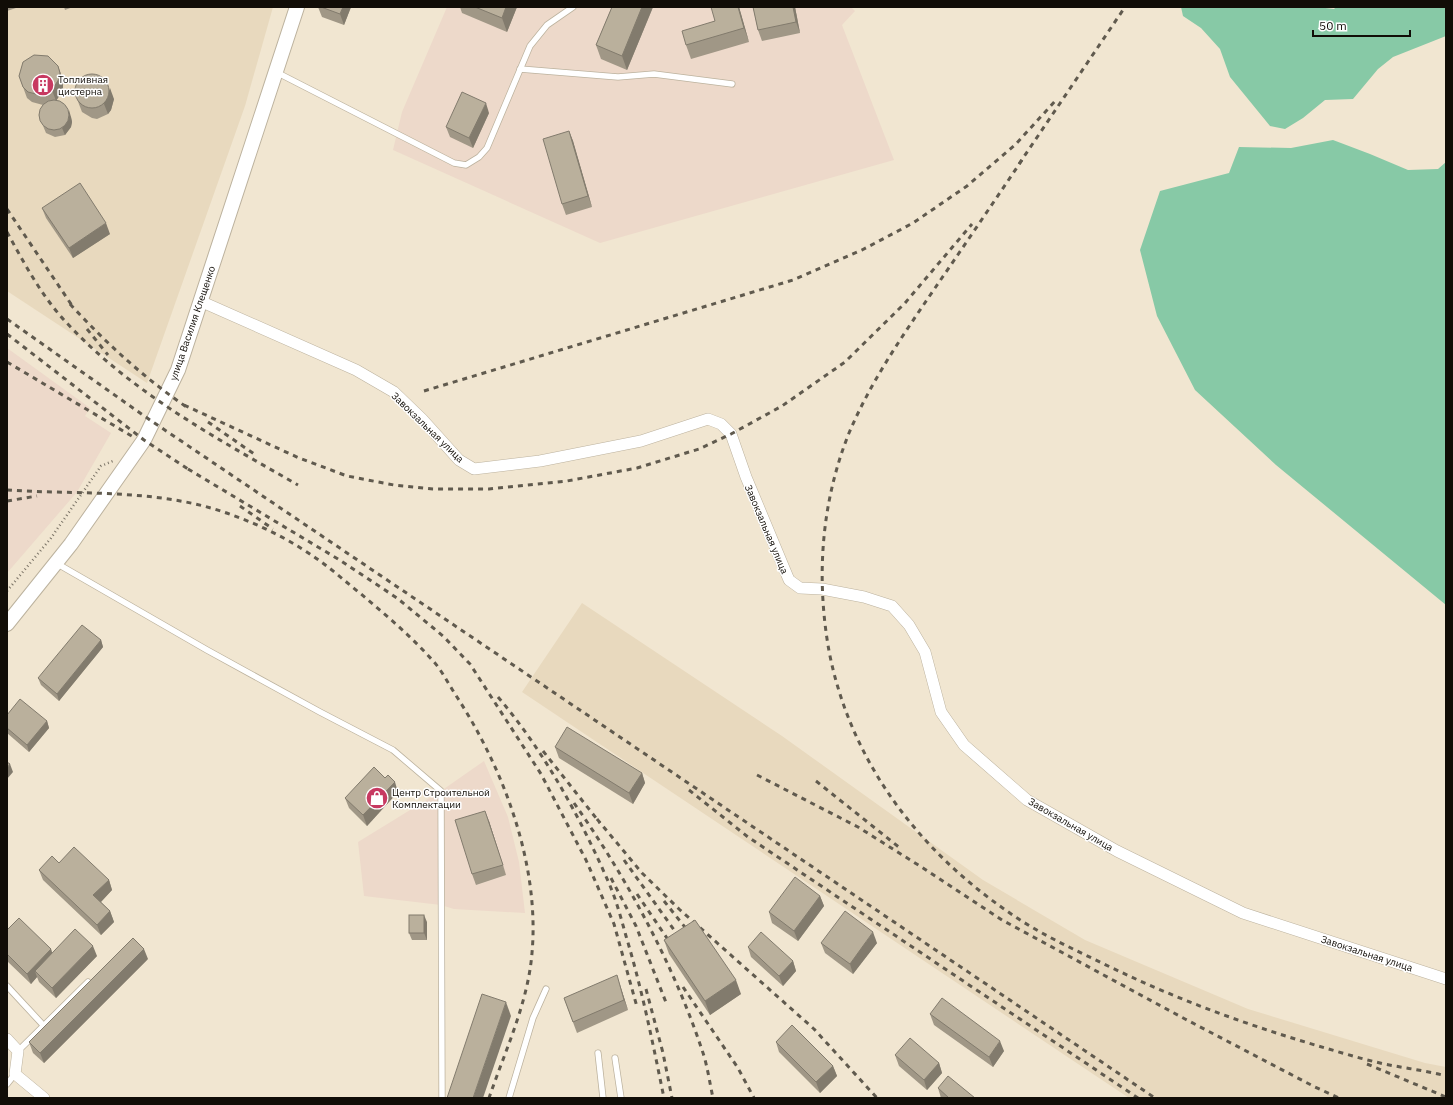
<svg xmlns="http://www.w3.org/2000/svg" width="1453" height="1105" font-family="'IBM Plex Sans',sans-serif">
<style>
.industrial{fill:#edd9ca}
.built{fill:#e8d9be}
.forest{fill:#87c9a6}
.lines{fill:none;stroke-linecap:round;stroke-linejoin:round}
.service-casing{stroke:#bcb29e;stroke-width:7}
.minor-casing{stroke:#bcb29e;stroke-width:12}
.tertiary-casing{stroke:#bcb29e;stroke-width:16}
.path{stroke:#7a7366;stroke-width:2.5;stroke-dasharray:1 3;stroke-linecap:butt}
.service{stroke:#fff;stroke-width:5.5}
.minor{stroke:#fff;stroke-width:11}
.tertiary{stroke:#fff;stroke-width:14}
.rail{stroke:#605a4e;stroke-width:3;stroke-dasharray:5 5;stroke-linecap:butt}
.wall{fill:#a09786}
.shaded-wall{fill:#827b6d}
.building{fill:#bab09c;stroke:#827b6d}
.labels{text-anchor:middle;stroke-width:3;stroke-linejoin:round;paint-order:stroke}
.poi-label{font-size:10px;fill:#110d07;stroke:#fff;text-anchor:start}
.street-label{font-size:10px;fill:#110d07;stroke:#fff}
</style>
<rect width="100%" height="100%" fill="#f1e6d1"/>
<!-- industrial -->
<g class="industrial">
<path d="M447,7h404l4,4 -13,14 52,135 -294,83 -207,-93 9,-38z"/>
<path d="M7,348l83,60 -5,8 26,17 -34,59 -70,81z"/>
<path d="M484,761l24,56 11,45 6,51 -71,-4 -13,-4 -77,-9 -6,-54 83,-51z"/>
</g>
<!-- built -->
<g class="built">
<path d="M7,7h266l-28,99 -98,277 -140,-92z"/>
<path d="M582,603l200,133 201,144 102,60 163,69 177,54 21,4v31h-317l-607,-406z"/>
</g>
<!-- forest -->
<g class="forest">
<path d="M1181,7h136l17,2 2,-2h110v29l-53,21 -15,12 -25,30 -28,1 -22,18 -18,11 -15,-3 -40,-49 -10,-28 -19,-21 -18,-12z"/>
<path d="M1333,140l37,14 38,16 30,-1 8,-7v443l-170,-140 -81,-75 -38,-74 -17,-66 20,-59 69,-18 10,-26 52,1z"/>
</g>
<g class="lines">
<!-- service casing -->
<g class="service-casing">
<g id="service">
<path d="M520,69l98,8 36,-3 78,10"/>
<path d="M276,72l178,91 12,2 13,-8 8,-9 43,-102 17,-21 26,-18"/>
<path d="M56,563l151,87 113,62 73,38 48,41 1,307"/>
<path d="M7,986l37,40"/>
<path d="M18,1051l70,-69"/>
<path d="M598,1053l5,45"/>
<path d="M615,1058l6,40"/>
<path d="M7,1084l8,-10"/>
<path d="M509,1098l24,-80 13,-29"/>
</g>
</g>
<!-- minor casing -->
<g class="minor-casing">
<g id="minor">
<path d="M200,301l156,69 38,22 28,27 37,41 15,9 66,-8 101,-20 67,-22 13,5 10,10 15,43 43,103 11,8 22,1 42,8 28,9 17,19 16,27 16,60 23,33 63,55 90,51 126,62 203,66"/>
<path d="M7,1039l11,12 -3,23 29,24"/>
</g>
</g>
<!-- tertiary casing -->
<g class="tertiary-casing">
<path id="tertiary" d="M7,624l64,-80 73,-104 34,-70 119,-363"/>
</g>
<!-- path -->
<path class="path" d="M7,591l44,-53 50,-72 12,-5"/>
<!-- service -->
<use href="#service" class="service"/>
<!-- minor -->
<use href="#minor" class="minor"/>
<!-- tertiary -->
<use href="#tertiary" class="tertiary"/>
<!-- rail -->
<g class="rail">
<path d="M1022,160c-29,43 -58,86 -87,128 -32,47 -64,93 -86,145 -28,70 -33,145 -20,218 21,109 88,198 178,260 29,21 62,36 95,52 69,34 139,60 213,82 21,6 43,13 65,18 22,5 44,7 66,13"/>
<path d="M1019,164l106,-157"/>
<path d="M7,209l66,98"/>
<path d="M7,232c17,31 34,63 58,89 65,71 151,117 233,164"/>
<path d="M70,304c36,39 74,74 118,104"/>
<path d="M7,319l143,101 1005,678"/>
<path d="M87,329l21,26"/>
<path d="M7,334l137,106 47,31"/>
<path d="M7,362l128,76"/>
<path d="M424,391l369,-111 69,-30 51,-27 54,-37 48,-41 42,-46"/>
<path d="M184,405l115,53 48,18 47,9 39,4h56l78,-8 70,-13 62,-19 32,-15 51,-28 63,-44 60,-59 67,-79"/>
<path d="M208,422l49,34"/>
<path d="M188,469l150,90 59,39 46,38 27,28 71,110 45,86 28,64 23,83"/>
<path d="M7,490c74,5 154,-2 225,25 31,11 62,27 88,46 14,10 27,22 41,33 25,21 51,43 73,68 8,9 14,21 21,32 48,73 85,170 77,259 -4,50 -27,98 -43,145"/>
<path d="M7,501l30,-5"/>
<path d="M240,506l33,23"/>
<path d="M498,697c46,54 82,120 110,184 8,18 13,37 18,55 16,53 27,108 38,162"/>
<path d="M543,751l57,72"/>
<path d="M757,775l101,52 65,41 79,52 183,99 130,68 24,11"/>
<path d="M816,781l84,67"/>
<path d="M689,790l59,47 390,261"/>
<path d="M574,803c53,75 102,166 130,253 4,14 6,28 9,42"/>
<path d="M597,819l45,54 37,36 135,120 63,69"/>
<path d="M624,860l58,81"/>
<path d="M611,878l25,48 31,79"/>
<path d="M637,894l36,53"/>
<path d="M664,901l28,35"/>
<path d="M683,987l55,81 16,30"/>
<path d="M646,989l17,64 9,45"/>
<path d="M1367,1064l79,33"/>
</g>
</g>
<!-- wall -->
<g class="wall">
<path d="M7,7h12l-12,4z"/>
<path d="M64,7h9l-8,3z"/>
<path d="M318,7h33l-7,18 -22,-8z"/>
<path d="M460,7h57l-10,25 -45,-19z"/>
<path d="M612,7h41l-26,63 -26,-11 -5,-14z"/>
<path d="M739,7l10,35 -58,17 -5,-14 29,-24z"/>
<path d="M753,7h42l5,26 -38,8 -4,-11z"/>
<path d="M19,76l43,1 1,6v7l-7,11 15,16 1,5 -1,5 -6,8 -10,2 -9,-4 -7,-17 4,-11 -11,-3 -5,-4z"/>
<path d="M74,91l40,8 -3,11 -3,4 -11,5 -5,-1 -10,-6z"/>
<path d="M489,113l-16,35 -23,-11 -4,-10z"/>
<path d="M569,131l4,10 19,66 -26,8 -4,-11z"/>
<path d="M42,208l68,26 -37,24 -27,-40z"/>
<path d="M101,640l2,7 -44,54 -18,-16 -3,-7z"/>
<path d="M7,715l40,6 2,7 -20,24 -22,-19z"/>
<path d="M555,747l87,26 3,10 -12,21 -74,-46z"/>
<path d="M385,778l13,14 -31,34 -18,-18 -4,-10z"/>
<path d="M489,821l17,54 -30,10 -4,-11z"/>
<path d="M39,870l70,10 3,10 -11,12 9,9 4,11 -13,13 -58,-55z"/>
<path d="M820,896l4,10 -26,35 -26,-18 -3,-11z"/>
<path d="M427,922v18h-15l-3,-7z"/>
<path d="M7,930l44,19 1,4 45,3 -41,42 -17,-16 -2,-5 -6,7 -24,-23z"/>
<path d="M664,940l77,54 -31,21 -41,-61z"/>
<path d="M821,943h56l-24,31 -28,-21z"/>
<path d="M748,947l45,14 3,10 -13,15 -32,-29z"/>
<path d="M148,959l-104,104 -11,-10 -4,-11z"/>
<path d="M620,985l8,25 -51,23 -13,-35z"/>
<path d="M930,1014l74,37 -11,16 -59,-42z"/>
<path d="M776,1042l57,24 4,10 -17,17 -41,-41z"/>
<path d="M895,1055l44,8 3,10 -15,17 -28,-24z"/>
<path d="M938,1088l37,10h-34z"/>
</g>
<!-- shaded-wall -->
<g class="shaded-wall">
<path d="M343,7h8l-7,18 -4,-11z"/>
<path d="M506,7h11l-10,25 -5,-14z"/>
<path d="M642,7h11l-26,63 -5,-14z"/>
<path d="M738,7h1l10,35 -5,-14z"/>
<path d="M793,7h2l5,26 -4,-11z"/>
<path d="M58,66l4,11 1,6v7l-7,11 -4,-11z"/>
<path d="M110,88l4,11 -3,11 -3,4 -4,-10z"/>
<path d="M486,103l3,10 -16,35 -4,-10z"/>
<path d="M69,110l2,7 1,5 -1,5 -6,8 -3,-7z"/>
<path d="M569,131l4,10 19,66 -4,-11z"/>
<path d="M106,223l4,11 -37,24 -4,-10z"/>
<path d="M101,640l2,7 -44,54 -2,-7z"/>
<path d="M47,721l2,7 -20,24 -2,-7z"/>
<path d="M10,764l3,8 -6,7v-11z"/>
<path d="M642,773l3,10 -12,21 -4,-11z"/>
<path d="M395,782l3,10 -31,34 -4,-11z"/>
<path d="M485,811l4,10 17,54 -3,-10z"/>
<path d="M109,880l3,10 -15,16 -4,-11z"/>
<path d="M820,896l4,10 -26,35 -4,-10z"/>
<path d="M110,911l4,11 -13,13 -4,-10z"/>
<path d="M424,915l3,7v18l-3,-7z"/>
<path d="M873,932l4,11 -24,31 -3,-10z"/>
<path d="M93,946l4,10 -41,42 -4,-10z"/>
<path d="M51,949l3,10 -19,12 2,6 -6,7 -4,-10z"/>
<path d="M144,949l4,10 -104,104 -4,-10z"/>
<path d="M793,961l3,10 -13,15 -4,-10z"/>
<path d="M617,975l3,10 8,25 -4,-10z"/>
<path d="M736,980l5,14 -31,21 -5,-14z"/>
<path d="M506,1002l5,14 -28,82h-10z"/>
<path d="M1000,1041l4,10 -11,16 -4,-10z"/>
<path d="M939,1063l3,10 -15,17 -3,-10z"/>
<path d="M833,1066l4,10 -17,17 -4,-11z"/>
</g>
<!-- building -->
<g class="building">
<path d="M321,7h22l-3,7z"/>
<path d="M475,7h31l-4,11z"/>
<path d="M612,7h30l-20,49 -26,-11z"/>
<path d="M711,7h27l6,21 -58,17 -4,-14 33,-10z"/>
<path d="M753,7h40l3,15 -38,8z"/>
<path d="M34,55l14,1 10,10 2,7 -1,6 -7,11 -12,5 -12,-3 -5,-5 -4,-11 4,-14z"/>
<circle cx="92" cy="91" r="17"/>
<path d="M462,92l24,11 -17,35 -23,-11z"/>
<circle cx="54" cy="115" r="15"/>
<path d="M569,131l19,65 -26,8 -19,-65z"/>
<path d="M80,183l26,40 -37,25 -27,-40z"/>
<path d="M82,625l19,15 -44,54 -19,-16z"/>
<path d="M20,699l27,22 -20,24 -20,-17v-13z"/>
<path d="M567,727l75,46 -13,20 -74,-46z"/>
<path d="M7,762l3,2 -3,4z"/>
<path d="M374,767l11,11 3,-3 7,7 -32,33 -18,-17z"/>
<path d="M485,811l18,54 -31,9 -17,-54z"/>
<path d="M74,847l35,33 -16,15 17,16 -13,14 -58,-55 13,-14 7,7z"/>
<path d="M795,877l25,19 -26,35 -25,-19z"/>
<path d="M845,911l28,21 -23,32 -29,-21z"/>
<rect x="409" y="915" width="15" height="18"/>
<path d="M19,918l32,31 -24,25 -20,-20v-24z"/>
<path d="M695,920l41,60 -31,21 -41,-61z"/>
<path d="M75,929l18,17 -41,42 -17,-17z"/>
<path d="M761,932l32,29 -14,15 -31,-29z"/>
<path d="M133,938l11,11 -104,104 -11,-11z"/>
<path d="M617,975l7,25 -51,22 -9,-24z"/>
<path d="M482,994l24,8 -33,96h-26z"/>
<path d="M942,998l58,43 -11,16 -59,-43z"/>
<path d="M792,1025l41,41 -17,16 -40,-40z"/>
<path d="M910,1038l29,25 -15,17 -29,-25z"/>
<path d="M948,1076l27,22h-26l-11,-10z"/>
</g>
<!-- icons -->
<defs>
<g id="building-disc" transform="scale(1.15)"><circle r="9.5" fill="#c73961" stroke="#fff"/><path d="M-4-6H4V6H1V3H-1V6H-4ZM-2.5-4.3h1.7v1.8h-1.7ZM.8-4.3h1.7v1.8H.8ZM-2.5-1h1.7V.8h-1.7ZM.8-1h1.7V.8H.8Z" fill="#fff"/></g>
<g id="shop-disc" transform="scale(1.15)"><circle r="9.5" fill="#c73961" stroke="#fff"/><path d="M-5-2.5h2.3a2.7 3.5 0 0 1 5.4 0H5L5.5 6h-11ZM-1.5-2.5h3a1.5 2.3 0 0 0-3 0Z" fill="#fff"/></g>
</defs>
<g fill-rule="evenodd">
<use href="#building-disc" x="43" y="85"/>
<use href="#shop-disc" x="377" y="798"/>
</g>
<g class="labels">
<!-- poi labels -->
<g class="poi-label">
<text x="58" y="83">Топливная<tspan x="58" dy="12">цистерна</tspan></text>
<text x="392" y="796">Центр Строительной<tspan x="392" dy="12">Комплектации</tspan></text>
</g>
<!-- street labels -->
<g class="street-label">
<text transform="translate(192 323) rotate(-71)" y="4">улица Василия Клещенко</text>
<text transform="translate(428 427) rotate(44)" y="4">Завокзальная улица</text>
<text transform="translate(767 529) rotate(67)" y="4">Завокзальная улица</text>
<text transform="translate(1071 824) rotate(30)" y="4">Завокзальная улица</text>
<text transform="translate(1367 953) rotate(18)" y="4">Завокзальная улица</text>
</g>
</g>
<!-- border -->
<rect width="1453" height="1105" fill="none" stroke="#110d07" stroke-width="16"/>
<!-- scale -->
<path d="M1313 30v6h97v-6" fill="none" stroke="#110d07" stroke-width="2"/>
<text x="1319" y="30" font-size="12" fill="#110d07" stroke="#ffffff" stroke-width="3" paint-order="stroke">50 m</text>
</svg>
